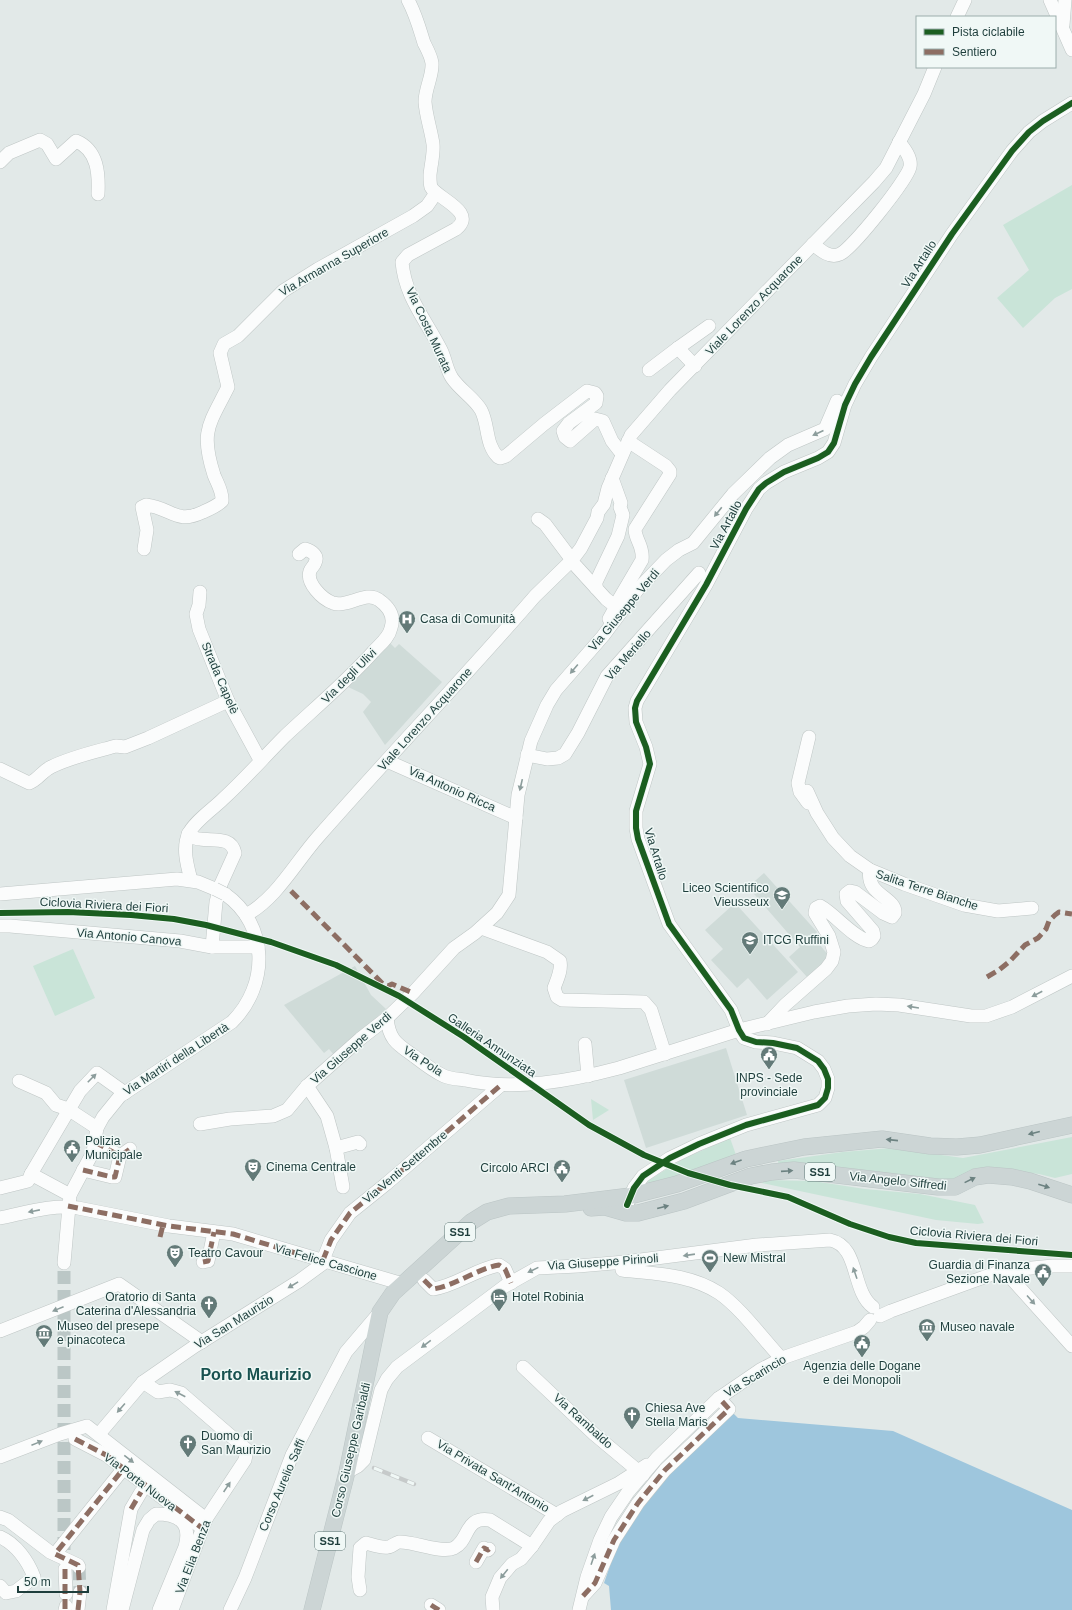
<svg xmlns="http://www.w3.org/2000/svg" width="1072" height="1610" font-family="Arial,sans-serif">
<style>
.built{fill:#cfdbd8}
.green{fill:#c9e4d8}
.water{fill:#9ec6dd}
.lines{fill:none;stroke-linecap:round;stroke-linejoin:round}
.minor-tunnel{stroke:#bbc7c6;stroke-width:13;stroke-dasharray:13 6;stroke-linecap:butt}
.minor-casing{stroke:#bfc6c5;stroke-width:14}
.major-casing{stroke:#bbc5c5;stroke-width:17}
.minor{stroke:#fbfcfc;stroke-width:13}
.major{stroke:#ccd5d5;stroke-width:16}
.rail-casing{stroke:#c6caca;stroke-width:4.5}
.rail{stroke:#f0f8f6;stroke-width:3;stroke-dasharray:9;stroke-linecap:butt}
.minor-bridge-casing{stroke:#bfc6c5;stroke-width:14;stroke-linecap:butt}
.minor-bridge{stroke:#fbfcfc;stroke-width:13}
.quiet{stroke:#8d6e63;stroke-width:5;stroke-dasharray:10 5;stroke-linecap:butt}
.cycleway-casing{stroke:#f0f8f6;stroke-width:8}
.cycleway{stroke:#1b5e20;stroke-width:6}
.oneway{fill:#8c9d9c}
.oneway2{fill:#6c8281}
.labels{text-anchor:middle;stroke-width:3;stroke-linejoin:round;paint-order:stroke}
.shield{fill:#f0f8f6;stroke:#5d7674;stroke-width:1}
.shield-label{font-size:11px;font-weight:bold;fill:#1e3e3c}
.street-label{font-size:12px;fill:#1e3e3c;stroke:#f0f8f6}
.poi-label{font-size:12px;fill:#1e3e3c;stroke:#f0f8f6;text-anchor:start}
.district-label{font-size:16px;font-weight:bold;fill:#185250;stroke:#f0f8f6}
</style>
<rect width="100%" height="100%" fill="#e2e9e8"/>
<!-- built -->
<g class="built">
<path d="M389,642l6,6 4,-4 43,38 -57,63 -22,-33 8,-10 -8,-8 -17,-8 18,-15z"/>
<path d="M764,873l53,59 -4,5 17,20 -23,20 -18,-20 11,-10 -52,-60z"/>
<path d="M735,903l63,69 -31,28 -19,-22 -11,10 -26,-28 12,-11 -18,-19z"/>
<path d="M355,966l16,29 15,14 -52,46 -5,-6 -5,4 -40,-48z"/>
<path d="M726,1048l21,67 -101,33 -22,-68z"/>
</g>
<!-- green -->
<g class="green">
<path d="M1072,185v104l-17,9 -32,30 -26,-30 32,-28 -26,-45z"/>
<path d="M73,949l22,49 -40,18 -22,-50z"/>
<path d="M591,1099l18,11 -16,10z"/>
<path d="M1072,1137v37l-17,4 -16,-4 -42,-5 -44,12 -174,-14 -1,-6 65,-9 48,-4 72,10z"/>
<path d="M730,1138l6,17 -54,20 -36,9 3,-4 34,-21z"/>
<path d="M765,1180l48,1 52,8 55,5 55,11 9,18 -6,1 -42,-4 -174,-37z"/>
</g>
<!-- water -->
<path class="water" d="M733,1413l5,5 155,13 179,79v100h-461l-2,-24 -5,-3 14,-40 37,-56z"/>
<g class="lines">
<!-- minor-tunnel -->
<g class="minor-tunnel">
<path d="M64,1550v-287"/>
<path d="M79,1567l1,25"/>
</g>
<!-- minor casing -->
<g class="minor-casing">
<g id="minor">
<path d="M408,0c8,15 11,27 16,43 3,6 7,13 8,20 1,13 -7,25 -7,39 1,14 6,28 8,42 1,10 -2,20 -3,31 0,3 0,9 1,12 5,11 47,25 25,42l-48,26 -6,7c3,35 24,58 39,88 5,10 5,19 11,28 8,12 22,20 29,32 8,15 4,34 17,47l2,1 6,-2 38,-32 43,-33 8,2 2,3 -1,7 -27,20 -6,8 2,6 5,4 25,-22 8,2 9,20 10,13"/>
<path d="M1050,0l22,50"/>
<path d="M957,17l8,-17"/>
<path d="M1063,25l2,-25"/>
<path d="M0,162l9,-9 31,-13 7,4 9,15 20,-18c22,9 23,33 22,53"/>
<path d="M813,244c7,6 17,15 27,10 12,-5 67,-74 70,-87 2,-9 -6,-19 -11,-25"/>
<path d="M695,366l-17,-18 31,-22"/>
<path d="M649,370l29,-22"/>
<path d="M538,519l7,5 27,36"/>
<path d="M144,549l3,-19 -5,-23 4,-2c26,3 30,20 57,7 7,-3 14,-6 19,-11 1,-9 -5,-18 -8,-26 -14,-44 -5,-50 14,-88l-8,-34 4,-9 14,-8 45,-45 35,-22 95,-53 14,-10 9,-13"/>
<path d="M576,566l30,33 9,7"/>
<path d="M596,588v-6l22,-46 5,-21 -3,-8 1,-4 -9,-25"/>
<path d="M200,592l-1,13 -3,9 3,15 29,72 32,59"/>
<path d="M609,619l5,-9 1,-4 27,-46c2,-14 -7,-20 -7,-31l35,-55v-3l-4,-5 -38,-25"/>
<path d="M527,755l20,4 11,-1 7,-4 13,-21 29,-57 92,-103"/>
<path d="M387,761l129,57"/>
<path d="M0,769l29,14c9,-3 13,-12 22,-16 20,-10 43,-15 65,-21l9,1 23,-9 80,-37"/>
<path d="M807,791l10,22 16,25 17,18 20,14 34,14 60,21 34,6 34,-3"/>
<path d="M808,803l-8,-11 -2,-9 11,-46"/>
<path d="M188,834c4,3 8,5 12,5 14,2 31,-3 35,14l-14,31 -5,18 -4,45"/>
<path d="M191,880c-4,-15 -9,-33 -2,-47 6,-12 24,-24 34,-34 22,-20 41,-42 62,-63 30,-28 61,-54 88,-84 6,-7 16,-14 18,-24 4,-12 -2,-21 -12,-28 -13,-10 -31,8 -46,3 -11,-4 -27,-20 -23,-32 1,-3 4,-5 5,-8 4,-8 -4,-12 -10,-14l-6,5"/>
<path d="M0,894l177,-15 21,3 17,7"/>
<path d="M246,915c31,-17 49,-52 72,-78 71,-81 146,-159 217,-241l37,-36 9,-12 16,-30 1,-6 6,-8 4,-16 23,-53 39,-45 204,-208 12,-14 38,-74 11,-27"/>
<path d="M0,926h10l170,15 32,6h46"/>
<path d="M481,928l66,24 13,9c2,9 -3,19 -6,27l3,9 5,3 82,2 7,8 14,44"/>
<path d="M387,1018c2,22 10,26 27,38 9,7 19,15 30,20 7,3 15,3 21,4 51,11 105,1 154,-12l120,-38 75,-18 34,-6 28,-2 23,1 72,11h15l26,-9 60,-31"/>
<path d="M767,1024l18,-19 41,-36 6,-8 2,-9 -5,-16 -14,-23 1,-5 4,-2c15,8 33,32 49,35l3,-2 2,-3 -1,-5 -26,-30 -1,-7 4,-3 5,1 28,21 9,4 3,-4c1,-16 -30,-18 -25,-43"/>
<path d="M585,1044l3,32"/>
<path d="M19,1081l27,12 10,12 12,4 29,19"/>
<path d="M307,1086l20,30 9,32 7,39"/>
<path d="M200,1124l30,-5 43,-3 14,-6 20,-24 53,-47 27,-21 26,-25 41,-45 21,-15 22,-20 12,-18 9,-100 13,-54 16,-36 9,-15 47,-54 35,-47 28,-29 13,-10 14,-7 40,-49 37,-36 18,-13 37,-16 12,-28"/>
<path d="M95,1142l25,14 10,-7"/>
<path d="M336,1148l22,-6 2,2"/>
<path d="M83,1170l29,7h3l5,-21"/>
<path d="M31,1174l49,-83 17,-18 28,20"/>
<path d="M0,1188l28,-7 3,-7 39,21"/>
<path d="M628,1202l6,-14 9,-12 27,-18 29,-14 47,-19 72,-20 7,-7 3,-10v-9l-4,-10 -6,-8 -21,-13 -24,-5 -17,-1 -12,-4 -5,-8 -8,-20 -62,-86 -31,-85 -2,-11v-17l14,-47 -4,-17 -10,-25 -1,-14 2,-7 69,-116 40,-76 13,-20 7,-6 18,-11 34,-14 10,-6 6,-9 11,-38 10,-21 16,-27 81,-123 60,-83 17,-19 14,-11 29,-18"/>
<path d="M0,1218c25,-5 53,-14 78,-10l91,18 64,8 170,50"/>
<path d="M323,1260l8,-20 19,-27 36,-29 115,-99"/>
<path d="M203,1262l5,-1 6,-29"/>
<path d="M64,1263l6,-68 23,-43 4,-24 6,-11 17,-21 112,-74c37,-37 37,-97 -7,-128"/>
<path d="M622,1270c33,4 68,4 97,23 22,15 44,46 62,65"/>
<path d="M1006,1270l5,8 61,68"/>
<path d="M424,1280l9,9c22,-3 43,-20 66,-24l6,4 6,14"/>
<path d="M880,1316l11,-5 110,-40 52,-5h19"/>
<path d="M0,1331l119,-47 83,58"/>
<path d="M523,1367l71,67 49,41"/>
<path d="M143,1382l15,10 12,-2 11,3 66,57 -2,10 -39,59 -34,91"/>
<path d="M99,1434l44,-52 52,-36 104,-65 26,-19"/>
<path d="M428,1438l129,77"/>
<path d="M75,1439l31,16 96,73"/>
<path d="M0,1457l60,-23 27,-8 119,93"/>
<path d="M347,1472l11,-6 6,-6 17,-70 6,-11 10,-12 108,-81 32,-18 41,-2 47,-4 132,-17 73,-5c30,6 21,51 43,67"/>
<path d="M0,1517l8,3 42,32 28,13 1,2"/>
<path d="M0,1537c16,7 28,24 34,40l-18,14 -10,2 -6,-7"/>
<path d="M55,1554l69,-86"/>
<path d="M476,1562l8,-14 4,2 1,-1"/>
<path d="M65,1569l1,25"/>
<path d="M360,1590l-2,-13 2,-29 6,-5c7,2 15,5 22,4 3,0 7,-4 11,-5 14,-1 43,12 55,6 16,-8 10,-32 36,-28l42,26"/>
<path d="M584,1595l11,-12 19,-43 24,-37 27,-33 64,-61 -10,-11"/>
<path d="M431,1605l8,5"/>
<path d="M65,1610l1,-4"/>
<path d="M78,1610l2,-18"/>
<path d="M113,1610l18,-101 10,-17"/>
<path d="M122,1610l21,-80 6,-10 7,-6c22,0 36,8 29,33l-26,63"/>
<path d="M230,1610l15,-32 47,-123 54,-103 34,-40"/>
<path d="M493,1610l-1,-13 8,-19 12,-14 9,-5 11,-13 17,-25 13,-10 57,-28 28,-18"/>
<path d="M579,1610l8,-33 13,-37 11,-23 17,-25 29,-34 62,-60 41,-28 25,-13 72,-25 7,-5 6,-7"/>
</g>
</g>
<!-- major casing -->
<g class="major-casing">
<g id="major">
<path d="M591,1208l14,-1 21,6h12l46,-12 67,-25 21,-4 22,-2 144,17h17l20,-10 13,-2 24,2 18,4 42,14"/>
<path d="M312,1610l35,-138 33,-160 13,-19 78,-71 16,-10 22,-6 56,-2 65,-8 47,-12 69,-25 58,-12 78,-8 48,7 27,1 23,-2 92,-20"/>
</g>
</g>
<!-- minor -->
<use href="#minor" class="minor"/>
<!-- major -->
<use href="#major" class="major"/>
<!-- rail casing -->
<g class="rail-casing">
<path id="rail" d="M374,1468l40,16"/>
</g>
<!-- rail -->
<use href="#rail" class="rail"/>
<!-- minor-bridge casing -->
<g class="minor-bridge-casing">
<path id="minor-bridge" d="M215,889l10,5"/>
</g>
<!-- minor-bridge -->
<use href="#minor-bridge" class="minor-bridge"/>
<!-- quiet -->
<g class="quiet">
<path d="M291,891l92,93 5,2 4,-2 21,9"/>
<path d="M987,977l12,-7 11,-9 15,-16 13,-7 8,-9 3,-8 6,-6 4,-3 13,2"/>
<path d="M95,1142l25,14 10,-7"/>
<path d="M83,1170l29,7h3l5,-21"/>
<path d="M68,1206l101,20 64,8 92,28"/>
<path d="M160,1237l3,-12"/>
<path d="M323,1260l8,-20 19,-27 36,-29 115,-99"/>
<path d="M203,1262l5,-1 6,-29"/>
<path d="M424,1280l9,9c22,-3 43,-20 66,-24l6,4 6,14"/>
<path d="M75,1439l31,16 96,73"/>
<path d="M131,1509l10,-17"/>
<path d="M476,1562l8,-14 4,2 1,-1"/>
<path d="M65,1569v41"/>
<path d="M583,1596l12,-13 19,-43 24,-37 27,-33 64,-61 -10,-11"/>
<path d="M431,1605l8,5"/>
<path d="M78,1610l2,-18 -2,-27 -23,-11 69,-86"/>
</g>
<!-- cycleway casing -->
<g class="cycleway-casing">
<g id="cycleway">
<path d="M0,913l68,-1 63,3 43,4 32,6 65,17 65,23 63,31 65,41 125,88 55,30 44,18 42,12 58,12 62,27 39,13 27,6 156,12"/>
<path d="M627,1205l7,-17 9,-12 27,-18 29,-14 47,-19 72,-20 7,-7 3,-10v-9l-4,-10 -6,-8 -21,-13 -24,-5 -17,-1 -12,-4 -5,-8 -8,-20 -62,-86 -31,-85 -2,-11v-17l14,-47 -4,-17 -10,-25 -1,-14 2,-7 69,-116 40,-76 13,-20 7,-6 18,-11 34,-14 10,-6 6,-9 11,-38 10,-21 16,-27 81,-123 60,-83 17,-19 14,-11 29,-18"/>
</g>
</g>
<!-- cycleway -->
<use href="#cycleway" class="cycleway"/>
</g>
<!-- one-way arrows -->
<defs><path id="oneway-solid" d="M-6-.8H1V-3.2L6.5 0L1 3.2V.8H-6Z"/></defs>
<g class="oneway">
<use href="#oneway-solid" transform="translate(818 433) rotate(156)"/>
<use href="#oneway-solid" transform="translate(718 512) rotate(129)"/>
<use href="#oneway-solid" transform="translate(574 669) rotate(130)"/>
<use href="#oneway-solid" transform="translate(521 785) rotate(103)"/>
<use href="#oneway-solid" transform="translate(1037 994) rotate(152)"/>
<use href="#oneway-solid" transform="translate(913 1007) rotate(-171)"/>
<use href="#oneway-solid" transform="translate(92 1078) rotate(-45)"/>
<use href="#oneway-solid" transform="translate(34 1211) rotate(169)"/>
<use href="#oneway-solid" transform="translate(689 1255) rotate(172)"/>
<use href="#oneway-solid" transform="translate(533 1270) rotate(154)"/>
<use href="#oneway-solid" transform="translate(855 1273) rotate(-109)"/>
<use href="#oneway-solid" transform="translate(293 1285) rotate(149)"/>
<use href="#oneway-solid" transform="translate(1031 1300) rotate(48)"/>
<use href="#oneway-solid" transform="translate(58 1309) rotate(158)"/>
<use href="#oneway-solid" transform="translate(426 1344) rotate(143)"/>
<use href="#oneway-solid" transform="translate(180 1394) rotate(-153)"/>
<use href="#oneway-solid" transform="translate(121 1408) rotate(131)"/>
<use href="#oneway-solid" transform="translate(37 1443) rotate(-22)"/>
<use href="#oneway-solid" transform="translate(129 1459) rotate(38)"/>
<use href="#oneway-solid" transform="translate(227 1487) rotate(-56)"/>
<use href="#oneway-solid" transform="translate(588 1498) rotate(153)"/>
<use href="#oneway-solid" transform="translate(593 1559) rotate(-71)"/>
<use href="#oneway-solid" transform="translate(504 1574) rotate(129)"/>
</g>
<g class="oneway2">
<use href="#oneway-solid" transform="translate(1034 1133) rotate(166)"/>
<use href="#oneway-solid" transform="translate(892 1140) rotate(-174)"/>
<use href="#oneway-solid" transform="translate(736 1162) rotate(160)"/>
<use href="#oneway-solid" transform="translate(787 1171) rotate(-4)"/>
<use href="#oneway-solid" transform="translate(970 1180) rotate(-26)"/>
<use href="#oneway-solid" transform="translate(1044 1186) rotate(18)"/>
<use href="#oneway-solid" transform="translate(663 1207) rotate(-14)"/>
</g>
<!-- icons -->
<defs>
<g id="hospital-pin" transform="scale(0.9)"><path d="M0 17L-7.5 6A9.5 9.5 0 1 1 7.5 6Z" fill="#637a78" stroke="#f0f8f6"/><path d="M-5-5h3v3.5h4V-5h3V5h-3V1.5h-4V5h-3Z" fill="#fff"/></g>
<g id="university-pin" transform="scale(0.9)"><path d="M0 17L-7.5 6A9.5 9.5 0 1 1 7.5 6Z" fill="#637a78" stroke="#f0f8f6"/><path d="M0-5L7-2L0 1L-7-2ZM-4 1L0 2.5L4 1V4Q0 6-4 4Z" fill="#fff"/></g>
<g id="civic-pin" transform="scale(0.9)"><path d="M0 17L-7.5 6A9.5 9.5 0 1 1 7.5 6Z" fill="#637a78" stroke="#f0f8f6"/><path d="M-.6-6.5H3V-4.5H.6V-3L4-1V1h2V6H-6V1h2V-1L-.6-3ZM-1.2 2.5V6h2.4V2.5Z" fill="#fff"/></g>
<g id="theatre-pin" transform="scale(0.9)"><path d="M0 17L-7.5 6A9.5 9.5 0 1 1 7.5 6Z" fill="#637a78" stroke="#f0f8f6"/><path d="M-5-5.5Q0-4 5-5.5V0Q5 5 0 6Q-5 5-5 0ZM-3.3-2.5H-1v1.5H-3.3ZM1-2.5H3.3v1.5H1ZM-2.8 1Q0 5.5 2.8 1Z" fill="#fff"/></g>
<g id="stadium-pin" transform="scale(0.9)"><path d="M0 17L-7.5 6A9.5 9.5 0 1 1 7.5 6Z" fill="#637a78" stroke="#f0f8f6"/><path d="M0-5a6.5 5 0 1 0 0 10a6.5 5 0 1 0 0-10ZM-3.5-1.8h7v3.6h-7Z" fill="#fff"/></g>
<g id="hotel-pin" transform="scale(0.9)"><path d="M0 17L-7.5 6A9.5 9.5 0 1 1 7.5 6Z" fill="#637a78" stroke="#f0f8f6"/><path d="M-6-4.5h1.5V1H6V5H4.5V3h-9V5H-6ZM-4 0a1.8 1.8 0 1 1 3.6 0ZM.5 0V-2.5h3Q6-2.5 6 0Z" fill="#fff"/></g>
<g id="church-pin" transform="scale(0.9)"><path d="M0 17L-7.5 6A9.5 9.5 0 1 1 7.5 6Z" fill="#637a78" stroke="#f0f8f6"/><path d="M-1.2-6h2.4v3.5h3.3v2.4h-3.3V6h-2.4V-.1h-3.3v-2.4h3.3Z" fill="#fff"/></g>
<g id="museum-pin" transform="scale(0.9)"><path d="M0 17L-7.5 6A9.5 9.5 0 1 1 7.5 6Z" fill="#637a78" stroke="#f0f8f6"/><path d="M0-6L6-3V-2H-6V-3ZM-5-1h2V3h-2ZM-1-1h2V3h-2ZM3-1h2V3H3ZM-6 4H6V6H-6Z" fill="#fff"/></g>
</defs>
<g fill-rule="evenodd">
<use href="#hospital-pin" x="407" y="619"/>
<use href="#university-pin" x="782" y="895"/>
<use href="#university-pin" x="750" y="940"/>
<use href="#civic-pin" x="769" y="1055"/>
<use href="#civic-pin" x="72" y="1148"/>
<use href="#theatre-pin" x="253" y="1167"/>
<use href="#civic-pin" x="562" y="1168"/>
<use href="#theatre-pin" x="175" y="1253"/>
<use href="#stadium-pin" x="710" y="1258"/>
<use href="#civic-pin" x="1043" y="1272"/>
<use href="#hotel-pin" x="499" y="1297"/>
<use href="#church-pin" x="209" y="1304"/>
<use href="#museum-pin" x="927" y="1327"/>
<use href="#museum-pin" x="44" y="1333"/>
<use href="#civic-pin" x="862" y="1343"/>
<use href="#church-pin" x="632" y="1415"/>
<use href="#church-pin" x="188" y="1443"/>
</g>
<g class="labels">
<!-- shield labels -->
<g class="shield">
<rect x="805" y="1163" width="30" height="18" rx="3"/>
<rect x="445" y="1223" width="30" height="18" rx="3"/>
<rect x="315" y="1532" width="30" height="18" rx="3"/>
</g>
<g class="shield-label">
<text x="820" y="1176">SS1</text>
<text x="460" y="1236">SS1</text>
<text x="330" y="1545">SS1</text>
</g>
<!-- street labels -->
<g class="street-label">
<text transform="translate(334 262) rotate(-30)" y="4">Via Armanna Superiore</text>
<text transform="translate(919 264) rotate(-57)" y="4">Via Artallo</text>
<text transform="translate(754 305) rotate(-46)" y="4">Viale Lorenzo Acquarone</text>
<text transform="translate(429 330) rotate(65)" y="4">Via Costa Murata</text>
<text transform="translate(726 525) rotate(-62)" y="4">Via Artallo</text>
<text transform="translate(624 610) rotate(-50)" y="4">Via Giuseppe Verdi</text>
<text transform="translate(628 655) rotate(-49)" y="4">Via Meriello</text>
<text transform="translate(349 676) rotate(-45)" y="4">Via degli Ulivi</text>
<text transform="translate(220 678) rotate(67)" y="4">Strada Capelè</text>
<text transform="translate(425 719) rotate(-48)" y="4">Viale Lorenzo Acquarone</text>
<text transform="translate(452 789) rotate(24)" y="4">Via Antonio Ricca</text>
<text transform="translate(656 854) rotate(73)" y="4">Via Artallo</text>
<text transform="translate(927 890) rotate(18)" y="4">Salita Terre Bianche</text>
<text transform="translate(104 905) rotate(3)" y="4">Ciclovia Riviera dei Fiori</text>
<text transform="translate(129 937) rotate(5)" y="4">Via Antonio Canova</text>
<text transform="translate(492 1045) rotate(34)" y="4">Galleria Annunziata</text>
<text transform="translate(351 1048) rotate(-41)" y="4">Via Giuseppe Verdi</text>
<text transform="translate(176 1059) rotate(-33)" y="4">Via Martiri della Libertà</text>
<text transform="translate(423 1061) rotate(33)" y="4">Via Pola</text>
<text transform="translate(405 1167) rotate(-40)" y="4">Via Venti Settembre</text>
<text transform="translate(898 1181) rotate(6)" y="4">Via Angelo Siffredi</text>
<text transform="translate(974 1236) rotate(5)" y="4">Ciclovia Riviera dei Fiori</text>
<text transform="translate(326 1262) rotate(16)" y="4">Via Felice Cascione</text>
<text transform="translate(603 1262) rotate(-4)" y="4">Via Giuseppe Pirinoli</text>
<text transform="translate(234 1322) rotate(-32)" y="4">Via San Maurizio</text>
<text transform="translate(755 1376) rotate(-31)" y="4">Via Scarincio</text>
<text transform="translate(583 1421) rotate(42)" y="4">Via Rambaldo</text>
<text transform="translate(351 1450) rotate(-77)" y="4">Corso Giuseppe Garibaldi</text>
<text transform="translate(493 1476) rotate(31)" y="4">Via Privata Sant'Antonio</text>
<text transform="translate(140 1482) rotate(37)" y="4">Via Porta Nuova</text>
<text transform="translate(282 1485) rotate(-67)" y="4">Corso Aurelio Saffi</text>
<text transform="translate(193 1557) rotate(-69)" y="4">Via Elia Benza</text>
</g>
<!-- poi labels -->
<g class="poi-label">
<text x="420" y="623">Casa di Comunità</text>
<text x="769" y="892" text-anchor="end">Liceo Scientifico<tspan x="769" dy="14">Vieusseux</tspan></text>
<text x="763" y="944">ITCG Ruffini</text>
<text x="769" y="1082" text-anchor="middle">INPS - Sede<tspan x="769" dy="14">provinciale</tspan></text>
<text x="85" y="1145">Polizia<tspan x="85" dy="14">Municipale</tspan></text>
<text x="266" y="1171">Cinema Centrale</text>
<text x="549" y="1172" text-anchor="end">Circolo ARCI</text>
<text x="188" y="1257">Teatro Cavour</text>
<text x="723" y="1262">New Mistral</text>
<text x="1030" y="1269" text-anchor="end">Guardia di Finanza<tspan x="1030" dy="14">Sezione Navale</tspan></text>
<text x="196" y="1301" text-anchor="end">Oratorio di Santa<tspan x="196" dy="14">Caterina d'Alessandria</tspan></text>
<text x="512" y="1301">Hotel Robinia</text>
<text x="57" y="1330">Museo del presepe<tspan x="57" dy="14">e pinacoteca</tspan></text>
<text x="940" y="1331">Museo navale</text>
<text x="862" y="1370" text-anchor="middle">Agenzia delle Dogane<tspan x="862" dy="14">e dei Monopoli</tspan></text>
<text x="645" y="1412">Chiesa Ave<tspan x="645" dy="14">Stella Maris</tspan></text>
<text x="201" y="1440">Duomo di<tspan x="201" dy="14">San Maurizio</tspan></text>
</g>
<!-- district labels -->
<g class="district-label">
<text x="256" y="1380">Porto Maurizio</text>
</g>
</g>
<!-- legend -->
<rect x="916" y="16" width="140" height="52" fill="#f0f8f6" stroke="#9caeac"/>
<rect x="924" y="29" width="20" height="6" fill="#1b5e20" stroke="#9caeac"/>
<text x="952" y="36" font-size="12" fill="#1e3e3c">Pista ciclabile</text>
<rect x="924" y="49" width="20" height="6" fill="#8d6e63" stroke="#9caeac"/>
<text x="952" y="56" font-size="12" fill="#1e3e3c">Sentiero</text>
<!-- scale -->
<path d="M18 1586v6h70v-6" fill="none" stroke="#1e3e3c" stroke-width="2"/>
<text x="24" y="1586" font-size="12" fill="#1e3e3c" stroke="#f0f8f6" stroke-width="3" paint-order="stroke">50 m</text>
</svg>
